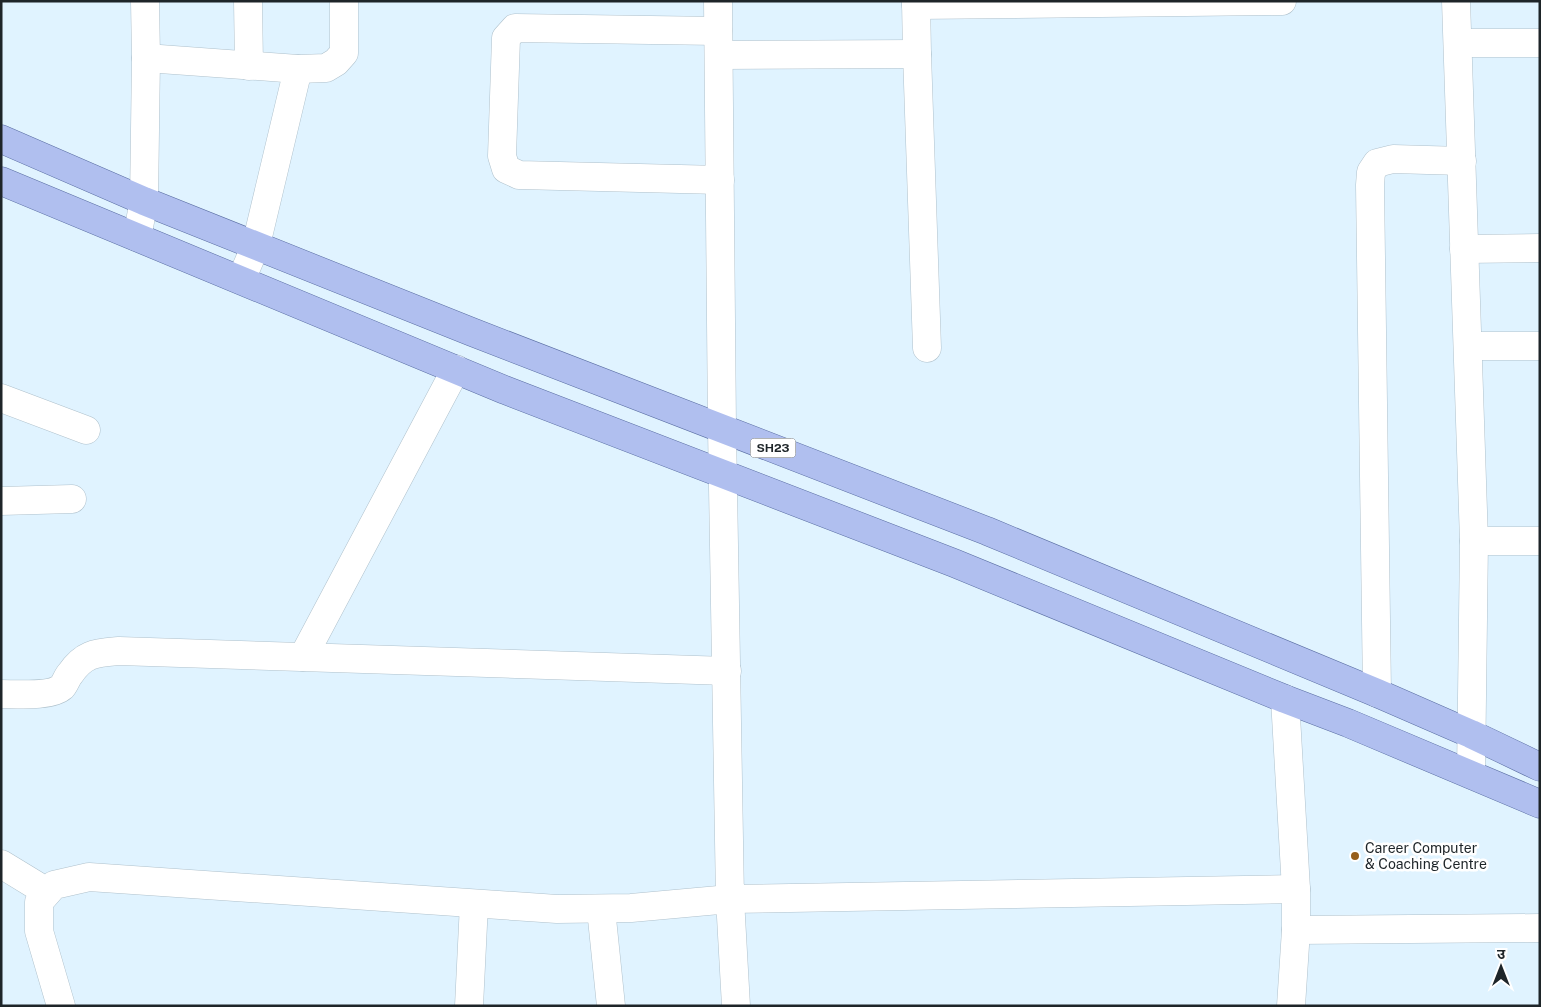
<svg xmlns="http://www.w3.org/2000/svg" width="1541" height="1007" font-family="'Public Sans','Noto Sans Devanagari',sans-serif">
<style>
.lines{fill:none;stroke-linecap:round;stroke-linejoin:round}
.minor-casing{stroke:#afc1cc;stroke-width:29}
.primary-casing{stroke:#5a6ea3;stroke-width:29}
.minor{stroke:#fff;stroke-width:28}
.primary{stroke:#b0bfef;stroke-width:28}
.poi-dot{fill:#965d19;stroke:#fff;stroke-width:2}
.labels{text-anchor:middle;stroke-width:5;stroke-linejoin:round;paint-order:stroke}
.shield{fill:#fff;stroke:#626669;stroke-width:1}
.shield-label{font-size:12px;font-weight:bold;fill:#1e2529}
.poi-label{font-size:14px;fill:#1e2529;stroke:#fff;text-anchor:start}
</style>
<rect width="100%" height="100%" fill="#e0f3ff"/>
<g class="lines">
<!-- minor casing -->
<g class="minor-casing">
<g id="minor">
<path d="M248,1l1,65"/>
<path d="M718,1l4,427 8,471 566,-10"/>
<path d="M916,1l1,53 10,294"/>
<path d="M1456,1l18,540 -3,233"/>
<path d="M916,5l366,-4"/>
<path d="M718,31l-203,-3 -9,10 -4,118 4,13 13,6 201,5"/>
<path d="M1458,43h82"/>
<path d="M719,55l198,-1"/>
<path d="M146,58l152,11 28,-1 10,-6 8,-9v-52"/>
<path d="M137,237l7,-36 2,-143 -1,-57"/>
<path d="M1464,249l76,-1"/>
<path d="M241,280l15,-35 42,-176"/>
<path d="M1468,346h72"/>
<path d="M1,398l85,32"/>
<path d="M1,501l71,-2"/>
<path d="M1474,541h66"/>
<path d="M303,657l153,-288"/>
<path d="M1377,693l-7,-508 1,-13 6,-9 16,-4 69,2"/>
<path d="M1,694c15,0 50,3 61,-7 3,-3 5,-10 8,-13 14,-21 26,-21 49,-23l608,20"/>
<path d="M1285,699l11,190v41l-5,76"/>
<path d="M1,864l46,28"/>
<path d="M601,909l10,97"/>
<path d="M1296,930l244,-2"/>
<path d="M61,1006l-22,-75v-29l15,-17 35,-8 468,32 74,-1 99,-9 6,107"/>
<path d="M469,1006l5,-102"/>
</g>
</g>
<!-- primary casing -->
<g class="primary-casing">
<g id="primary">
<path d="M1,139l143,62 328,131 515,199 390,162 94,41 69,33"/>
<path d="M1,181l504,209 449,173 331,136 63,24 192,81"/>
</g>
</g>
<!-- minor -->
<use href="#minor" class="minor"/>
<!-- primary -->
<use href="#primary" class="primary"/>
</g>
<!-- markers -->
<circle class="poi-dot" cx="1355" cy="856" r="5"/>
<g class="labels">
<!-- shield labels -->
<rect class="shield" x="750.5" y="438.5" width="45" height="19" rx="4"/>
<g class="shield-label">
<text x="773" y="452">SH23</text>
</g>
<!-- poi labels -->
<g class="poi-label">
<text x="1365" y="853">Career Computer<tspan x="1365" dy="16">&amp; Coaching Centre</tspan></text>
</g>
</g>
<!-- border -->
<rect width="1541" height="1007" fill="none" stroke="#1e2529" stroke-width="5"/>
<!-- north arrow -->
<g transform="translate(1501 967)" stroke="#ffffff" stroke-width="4" paint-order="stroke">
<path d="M0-4L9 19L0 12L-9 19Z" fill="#1e2529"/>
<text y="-8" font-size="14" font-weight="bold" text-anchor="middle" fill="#1e2529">उ</text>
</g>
</svg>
